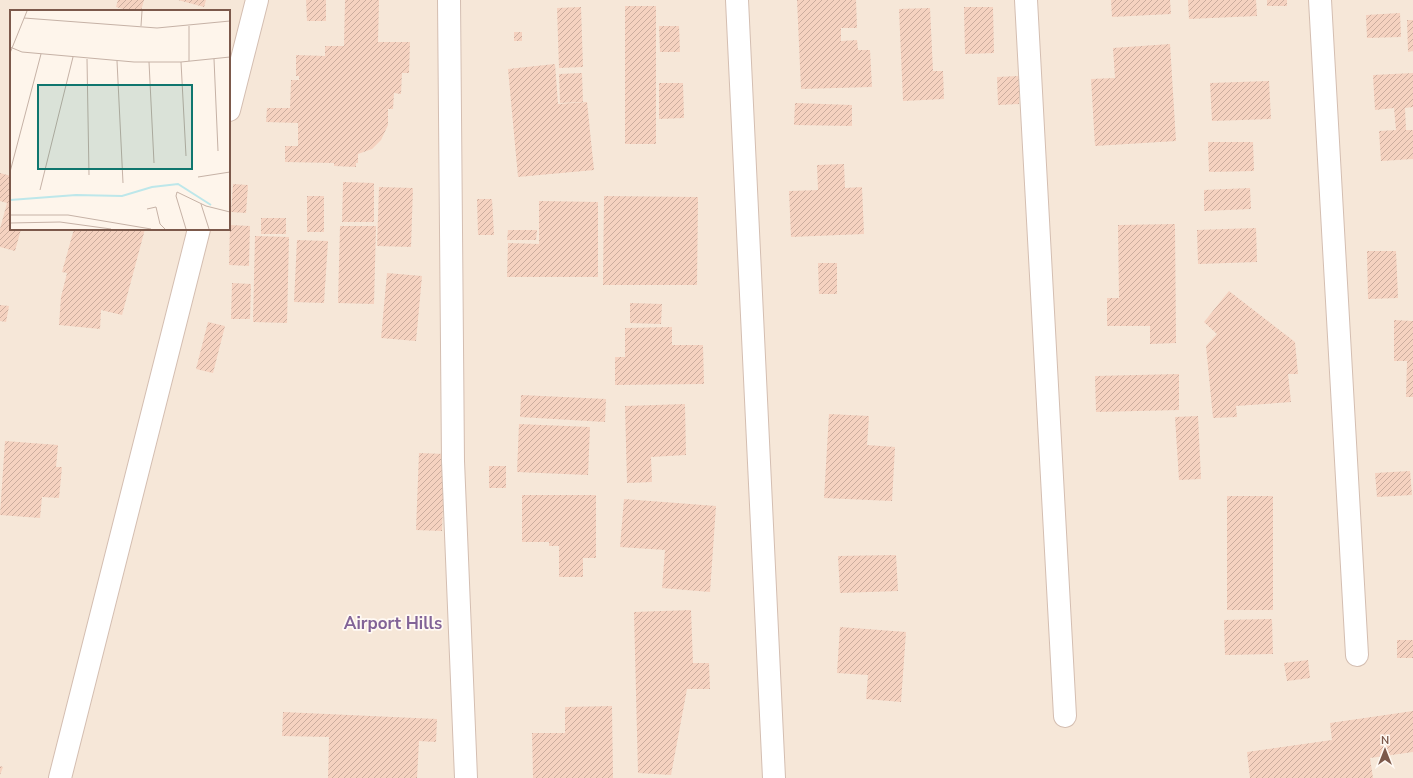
<svg xmlns="http://www.w3.org/2000/svg" width="1413" height="778" font-family="'Nunito Sans',sans-serif">
<style>
.residential{fill:#f6e7d8;fill-rule:evenodd}
.building{fill:url(#building-hatch)}
.lines{fill:none;stroke-linecap:round;stroke-linejoin:round}
.minor-casing{stroke:#d4beb1;stroke-width:24}
.minor{stroke:#fff;stroke-width:22}
.labels{text-anchor:middle;stroke-width:3.5;stroke-linejoin:round;paint-order:stroke}
.district-label{font-size:17px;font-weight:bold;fill:#826397;stroke:#fff9f3}
.inset-river{fill:none;stroke:#bde7ea;stroke-width:2}
.inset-road{fill:none;stroke:#c6b2a6;stroke-width:1}
.view{fill:#0f766e;fill-opacity:0.15;stroke:#0f766e;stroke-width:2}
.inset-edge{fill:none;stroke:#7c594b;stroke-width:2}
</style>
<defs>
<pattern id="building-hatch" width="6" height="6" patternUnits="userSpaceOnUse"><rect width="6" height="6" fill="#f5d2c0"/><path d="M-1 1l2-2M0 6l6-6M5 7l2-2" fill="none" stroke="#cbad9e"/></pattern>
</defs>
<rect width="100%" height="100%" fill="#fef5eb"/>
<!-- residential -->
<path class="residential" d="M0,0h1413v778h-1413zM11,11h218v218h-218z"/>
<!-- building -->
<g class="building">
<path d="M118,0h26l-3,11h-11l-14,-4z"/>
<path d="M178,0h28l-2,7z"/>
<path d="M306,0h20v21h-19z"/>
<path d="M345,0h34l-1,42h32l-1,31h-7l-1,21 -7,-1 -1,16h-5v16l-7,15 -9,9 -14,5v9h-2v4l-22,-1v-3l-49,-1v-16h13v-23l-32,-1 1,-14h23l1,-28h8v-4h-3v-21l29,1v-10h19z"/>
<path d="M797,0h59l1,28h-16v13l16,-1 1,10h12l2,37 -71,2z"/>
<path d="M1111,0h59l1,14 -59,3z"/>
<path d="M1188,0h68l1,16 -68,3z"/>
<rect x="1267" y="0" width="20" height="6"/>
<rect x="625" y="6" width="31" height="138"/>
<path d="M581,7l2,60 -24,1 -2,-60z"/>
<path d="M964,7h29l1,46 -29,1z"/>
<path d="M930,8l3,63h10l1,28 -41,2 -4,-92z"/>
<path d="M1400,13l1,24 -34,1 -1,-23z"/>
<path d="M1407,20h6v31l-5,1z"/>
<path d="M659,26h20l1,26h-20z"/>
<rect x="514" y="32" width="8" height="9"/>
<path d="M1170,44l6,97 -81,5 -4,-67 24,-1 -2,-30z"/>
<path d="M555,64l3,40 29,-2 7,68 -76,7 -10,-108z"/>
<path d="M582,73l1,29 -23,1 -1,-29z"/>
<path d="M1413,73v34l-8,1 1,22h7v29l-32,2 -2,-30 17,-1 -2,-22 -19,2 -2,-35z"/>
<path d="M1019,76v28l-21,1 -1,-28z"/>
<path d="M1269,81l2,38 -59,2 -2,-38z"/>
<path d="M659,83h24l1,35 -25,1z"/>
<path d="M795,103l57,2v21l-58,-1z"/>
<path d="M1208,142h45l1,29 -45,1z"/>
<path d="M844,164l1,24 17,-1 2,47 -73,3 -2,-46 29,-1 -1,-25z"/>
<path d="M0,173l11,3v53h10l-6,22 -15,-4v-18l7,-26 -7,-2z"/>
<path d="M343,182l31,1v39h-32z"/>
<path d="M233,184l15,1 -2,28 -15,-1z"/>
<path d="M379,187l34,1 -2,59 -34,-1z"/>
<path d="M1250,188l1,21 -47,2v-21z"/>
<rect x="307" y="196" width="17" height="36"/>
<path d="M604,196l94,1 -1,88h-94z"/>
<path d="M477,199h15l2,36h-16z"/>
<path d="M539,201l59,1v75h-91l1,-34 31,1z"/>
<rect x="261" y="218" width="25" height="16"/>
<path d="M1175,224l1,119 -26,1v-18h-43v-28h12l-1,-73z"/>
<path d="M230,225l20,1 -1,40 -20,-1z"/>
<path d="M340,226h36l-2,78 -36,-1z"/>
<path d="M1256,228l1,34 -59,2 -1,-34z"/>
<path d="M74,229h71l-23,86 -21,-5 -1,19 -41,-4 2,-28 6,-24 -5,-1z"/>
<path d="M508,230h29l-1,10h-29z"/>
<path d="M255,236l34,1 -2,86 -34,-1z"/>
<path d="M297,240l31,1 -4,62 -30,-1z"/>
<path d="M1367,251h29l2,47 -30,1z"/>
<path d="M818,263h19v31h-18z"/>
<path d="M387,273l35,3 -6,65 -35,-3z"/>
<path d="M232,283l19,1 -1,35h-19z"/>
<path d="M1229,291l66,51 3,32h-10l3,28 -55,4 1,11 -24,1 -7,-72 11,-12 -13,-12z"/>
<path d="M630,303l32,1 -1,20 -31,-1z"/>
<path d="M0,305l9,1 -3,16 -6,-1z"/>
<path d="M1394,320l19,1v76h-7l1,-36h-13z"/>
<path d="M208,322l17,4 -12,47 -17,-4z"/>
<path d="M672,327v18h31l1,39 -89,1v-28h10v-29z"/>
<path d="M1179,374v36l-83,2 -1,-36z"/>
<path d="M521,395l85,4 -1,23 -85,-5z"/>
<path d="M685,404l1,51 -35,2 1,25 -25,1 -2,-77z"/>
<path d="M829,414l40,2 -2,29 28,2 -3,54 -68,-3z"/>
<path d="M1198,416l3,63 -22,1 -4,-63z"/>
<path d="M519,424l71,3 -2,48 -71,-3z"/>
<path d="M5,441l53,4 -2,22h6l-3,31 -17,-1 -2,21 -40,-3z"/>
<path d="M419,453l26,1 -3,77 -26,-1z"/>
<rect x="489" y="466" width="17" height="22"/>
<path d="M1410,471l2,24 -35,2 -2,-24z"/>
<path d="M522,495h74v63h-13v19h-24v-31h-10v-4h-27z"/>
<rect x="1227" y="496" width="46" height="114"/>
<path d="M624,499l92,7 -6,86 -48,-4 3,-38 -45,-3z"/>
<path d="M896,555l2,36 -58,2 -2,-37z"/>
<path d="M691,610l2,53h16l1,26h-23l-16,86 -33,-2 -4,-161z"/>
<path d="M1272,619l1,35 -48,1 -1,-35z"/>
<path d="M840,627l66,5 -5,70 -35,-3 2,-24 -31,-2z"/>
<rect x="1397" y="640" width="16" height="18"/>
<path d="M1308,660l2,18 -23,3 -3,-18z"/>
<path d="M612,706l1,72h-80l-1,-45h33v-26z"/>
<path d="M1413,711v41l-43,6 3,20h-123l-3,-26 85,-12 -2,-17z"/>
<path d="M283,712l154,7 -1,23 -17,-1 -2,37h-89l1,-41 -47,-1z"/>
<path d="M0,766l3,1 -3,8z"/>
</g>
<g class="lines">
<!-- minor casing -->
<g class="minor-casing">
<g id="minor">
<path d="M449,0l4,461 13,317"/>
<path d="M737,0l37,778"/>
<path d="M1026,0l39,716"/>
<path d="M1320,0l37,655"/>
<path d="M229,110l28,-110"/>
<path d="M60,778l139,-549"/>
</g>
</g>
<!-- minor -->
<use href="#minor" class="minor"/>
</g>
<g class="labels">
<!-- district labels -->
<g class="district-label">
<text x="393" y="629">Airport Hills</text>
</g>
</g>
<!-- overview -->
<g transform="translate(10 10)">
<rect width="220" height="220" fill="#fef5eb"/>
<path class="inset-river" d="M0,190l66,-5 46,1 30,-9 26,-3 33,21"/>
<path class="inset-road" d="M14,8l133,10 73,-7M131,16l1,-15M0,37l12,5 112,10h47l49,-5M0,43l17,-42M77,49l2,116M204,49l4,92M107,51l6,122M179,51v-35M139,52l5,101M171,52l5,94M0,162l31,-118M188,167l32,-5M30,180l33,-133M191,194l8,25M137,199l9,-2 4,17 5,5M0,205h58l83,14M0,213l50,-1 51,7M176,219l-10,-33 1,-4 29,14 24,6"/>
<path class="view" d="M28,75h154v84h-154z"/>
<rect width="220" height="220" class="inset-edge"/>
</g>
<!-- north arrow -->
<g transform="translate(1385 750)" stroke="#fff9f3" stroke-width="3" paint-order="stroke">
<path d="M0-3L7 15L0 10L-7 15Z" fill="#7c594b"/>
<text y="-6" font-size="11" font-weight="bold" text-anchor="middle" fill="#7c594b">N</text>
</g>
</svg>
